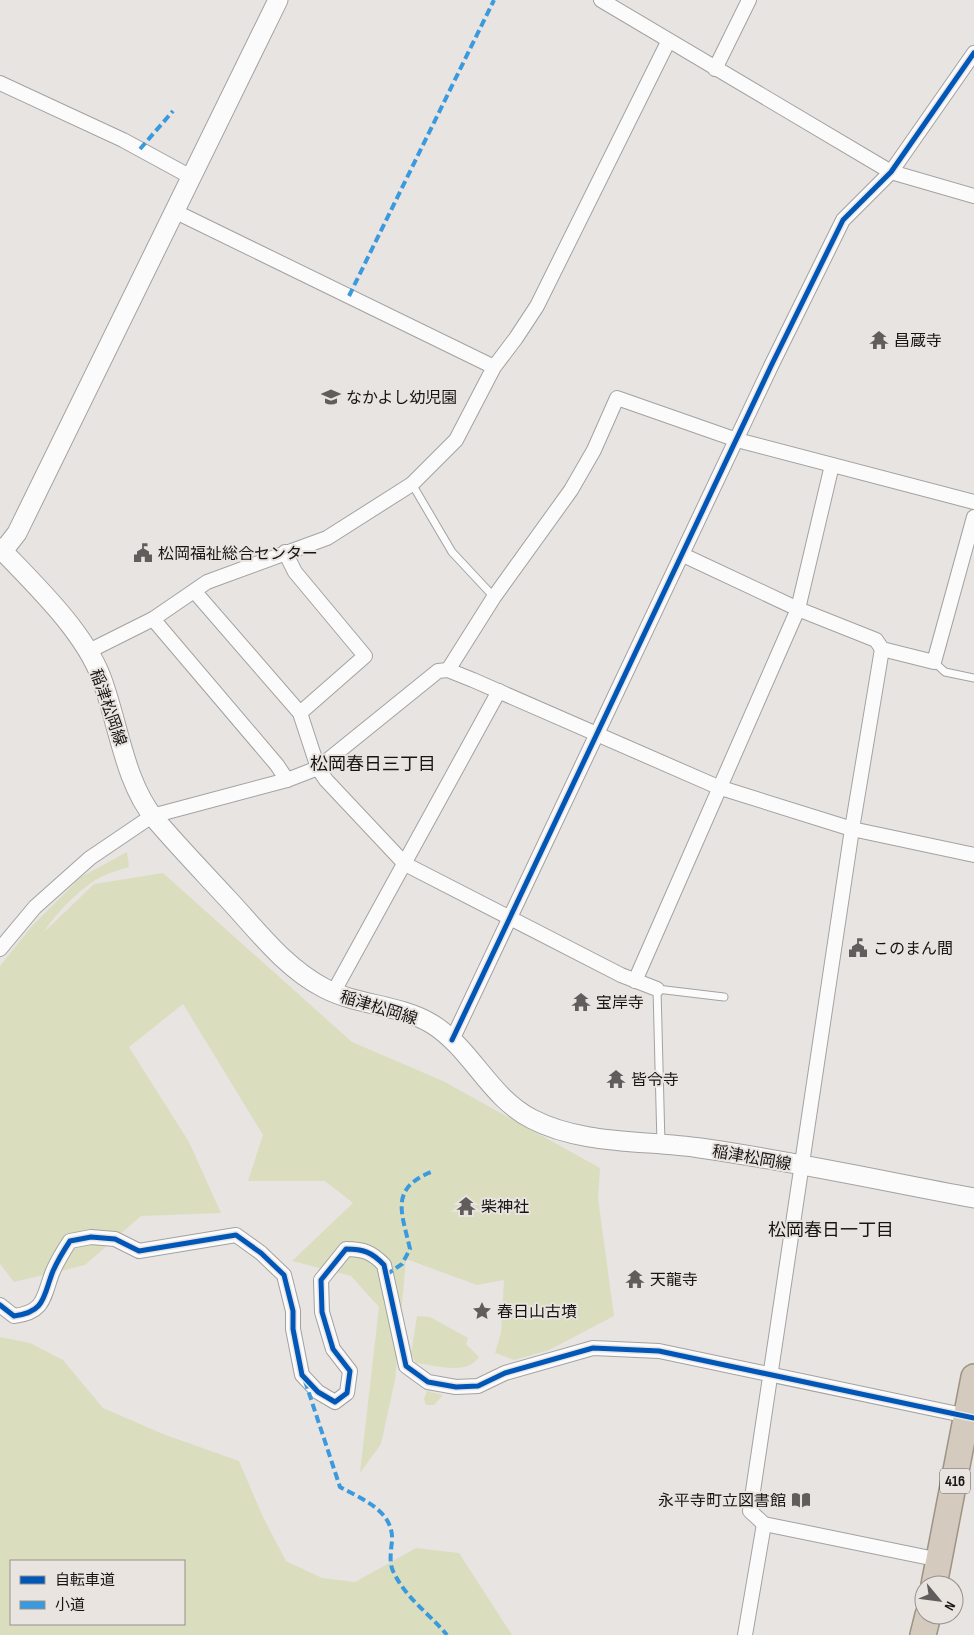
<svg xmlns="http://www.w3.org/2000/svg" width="974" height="1635" font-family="'Sofia Sans Condensed','Noto Sans JP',sans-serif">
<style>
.green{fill:#dadebf;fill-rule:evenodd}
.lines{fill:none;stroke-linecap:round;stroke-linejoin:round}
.lane-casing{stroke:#a4a2a1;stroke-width:9}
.street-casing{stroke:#a4a2a1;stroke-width:16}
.secondary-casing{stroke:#a4a2a1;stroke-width:21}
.highway-casing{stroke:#9e9384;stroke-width:28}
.lane{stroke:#fbfbfb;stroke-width:7}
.street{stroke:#fbfbfb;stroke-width:14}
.secondary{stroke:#fbfbfb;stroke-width:19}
.highway{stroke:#d4cabd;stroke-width:25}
.quiet{stroke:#3b9ade;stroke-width:4;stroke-dasharray:8 4;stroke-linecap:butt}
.cycleway-casing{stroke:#e9e4e0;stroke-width:8}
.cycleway{stroke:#0057b8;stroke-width:5}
.labels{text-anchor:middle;stroke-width:4;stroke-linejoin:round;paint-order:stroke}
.shield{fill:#e9e4e0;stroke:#565351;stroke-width:1}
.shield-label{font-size:15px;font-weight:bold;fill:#171514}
.poi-label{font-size:16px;fill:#171514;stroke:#e9e4e0;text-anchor:start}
.street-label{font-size:16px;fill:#171514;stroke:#e9e4e0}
.neighbourhood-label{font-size:18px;fill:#171514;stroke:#e9e4e0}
</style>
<rect width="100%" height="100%" fill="#e7e4e2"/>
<!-- green -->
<g class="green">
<path d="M127,852l2,15c-9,3 -18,5 -26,9 -20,9 -47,37 -59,56l50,-48 69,-11 189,169 91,39 157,87 -2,30 16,118 -65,34 -35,10 -19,-7 6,-20 3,-53 -27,5 -71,-26 -11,121 -14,64 -21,29 19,-166 -28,-31 -59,-15 61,-58 -28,-22h-77l15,-46 -80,-131 -54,43 60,95 32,71 -80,3 -56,49 -71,17 -14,-18v-298l32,-40 49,-49z"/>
<path d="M417,1316l13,1 38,21 -2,6 13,13c-13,19 -43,8 -63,6l-5,-9z"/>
<path d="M0,1337l30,6 33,17 40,48 60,26 76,27 24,56 23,44 36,17 33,4 61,-34 43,5 53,82h-512zM11,1561h173v63h-173z"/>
<path d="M427,1391l16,4 -9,10h-8l-2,-6z"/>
</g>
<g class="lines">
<!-- lane casing -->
<g class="lane-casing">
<g id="lane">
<path d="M412,484l40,68 42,45"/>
<path d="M934,662l11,10 29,6"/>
<path d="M661,1144l-4,-155 67,8"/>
</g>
</g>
<!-- street casing -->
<g class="street-casing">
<g id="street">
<path d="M601,0l290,172 83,24"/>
<path d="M715,69l34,-69"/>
<path d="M0,83l123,57 68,37"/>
<path d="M174,211l320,156"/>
<path d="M285,552l10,20 70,84 -65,57"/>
<path d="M683,555l115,54 78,31 6,9 52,13 40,-145"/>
<path d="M195,592l105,121 18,55 8,12 79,84 216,111 36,14"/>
<path d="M153,619l124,146 10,15"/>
<path d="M882,649l-30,180 -102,682 14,13 176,36"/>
<path d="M89,651l64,-32 54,-37 120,-44 85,-54 44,-44 38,-73 22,-29 21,-32 131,-264"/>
<path d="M448,670l46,-73 77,-107 23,-40 23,-52 120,42 237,62"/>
<path d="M0,949l35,-42 55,-49 62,-42 135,-36 31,-12 120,-97 10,-1 25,10 245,107 134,42 122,26"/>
<path d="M635,981l163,-372 34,-144"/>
<path d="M333,993l166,-302"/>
<path d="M452,1040l320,-676 71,-144 48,-48 83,-119"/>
<path d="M0,1305l14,11c32,-4 29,-20 39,-45 5,-11 11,-21 17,-30l21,-4 24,2 24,12 97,-16 25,18 23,22 9,36v18l9,46 16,17 17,10 12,-9 3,-22 -17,-22 -11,-37 -1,-32 25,-31c17,0 26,3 38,16l22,101 22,16 28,5 22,-1 27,-13 88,-25 66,3 313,66"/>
<path d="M745,1635l19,-111"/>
</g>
</g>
<!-- secondary casing -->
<g class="secondary-casing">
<g id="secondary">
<path d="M0,548c35,37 83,82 101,129 17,44 23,105 54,142 23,27 48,53 72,79 30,32 58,70 97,90 34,18 75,16 108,36 40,25 57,73 100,95 50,26 113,21 168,29 92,13 183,33 274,50"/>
<path d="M3,551l14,-18 261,-533"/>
</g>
</g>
<!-- highway casing -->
<g class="highway-casing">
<g id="highway">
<path d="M934,1585l40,-208"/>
<path d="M923,1635l5,-20"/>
</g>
</g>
<!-- lane -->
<use href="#lane" class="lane"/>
<!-- street -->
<use href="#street" class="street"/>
<!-- secondary -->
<use href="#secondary" class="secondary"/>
<!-- highway -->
<use href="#highway" class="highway"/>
<!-- quiet -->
<g class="quiet">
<path d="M140,149l33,-38"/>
<path d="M349,296l145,-296"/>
<path d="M386,1275l16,-11 8,-15c-8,-36 -21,-60 21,-77"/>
<path d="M305,1381l35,106c22,12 54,24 52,54 -1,9 -3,22 1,30 13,28 35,41 54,64"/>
</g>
<!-- cycleway casing -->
<g class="cycleway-casing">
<g id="cycleway">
<path d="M452,1040l320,-676 71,-144 48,-48 83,-119"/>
<path d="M0,1305l14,11c32,-4 29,-20 39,-45 5,-11 11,-21 17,-30l21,-4 24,2 24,12 97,-16 25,18 23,22 9,36v18l9,46 16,17 17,10 12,-9 3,-22 -17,-22 -11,-37 -1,-32 25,-31c17,0 26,3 38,16l22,101 22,16 28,5 22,-1 27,-13 88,-25 66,3 315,67"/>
</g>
</g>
<!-- cycleway -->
<use href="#cycleway" class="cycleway"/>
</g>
<!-- icons -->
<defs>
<g id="temple-bare" transform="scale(1.5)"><path d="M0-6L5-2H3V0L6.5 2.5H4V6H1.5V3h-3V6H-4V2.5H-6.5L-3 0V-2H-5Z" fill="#605d5c" stroke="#e9e4e0" stroke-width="2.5" paint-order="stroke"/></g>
<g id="school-bare" transform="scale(1.5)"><path d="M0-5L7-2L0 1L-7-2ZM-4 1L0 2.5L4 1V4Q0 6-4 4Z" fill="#605d5c" stroke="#e9e4e0" stroke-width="2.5" paint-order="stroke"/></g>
<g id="civic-bare" transform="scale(1.5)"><path d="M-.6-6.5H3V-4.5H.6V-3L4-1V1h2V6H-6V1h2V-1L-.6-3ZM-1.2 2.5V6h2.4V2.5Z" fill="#605d5c" stroke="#e9e4e0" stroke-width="2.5" paint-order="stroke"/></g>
<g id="sight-bare" transform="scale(1.5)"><path d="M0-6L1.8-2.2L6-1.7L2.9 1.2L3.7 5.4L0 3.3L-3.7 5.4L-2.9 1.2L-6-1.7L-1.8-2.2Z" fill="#605d5c" stroke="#e9e4e0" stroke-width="2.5" paint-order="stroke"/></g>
<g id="library-bare" transform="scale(1.5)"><path d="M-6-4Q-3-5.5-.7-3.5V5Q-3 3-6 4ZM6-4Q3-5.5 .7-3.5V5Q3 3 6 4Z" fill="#605d5c" stroke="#e9e4e0" stroke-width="2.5" paint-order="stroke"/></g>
</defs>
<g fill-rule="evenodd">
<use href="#temple-bare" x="879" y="340"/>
<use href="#school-bare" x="331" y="397"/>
<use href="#civic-bare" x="143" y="553"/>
<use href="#civic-bare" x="858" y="948"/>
<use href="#temple-bare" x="581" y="1002"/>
<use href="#temple-bare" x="616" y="1079"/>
<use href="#temple-bare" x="466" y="1206"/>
<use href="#temple-bare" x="635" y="1279"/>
<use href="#sight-bare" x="482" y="1311"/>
<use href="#library-bare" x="801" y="1500"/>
</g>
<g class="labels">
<!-- shield labels -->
<rect class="shield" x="940" y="1468.5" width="30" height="25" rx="4"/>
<g class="shield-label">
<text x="955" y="1486">416</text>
</g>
<!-- poi labels -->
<g class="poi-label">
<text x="894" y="346">昌蔵寺</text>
<text x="346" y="403">なかよし幼児園</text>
<text x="158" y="559">松岡福祉総合センター</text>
<text x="873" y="954">このまん間</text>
<text x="596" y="1008">宝岸寺</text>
<text x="631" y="1085">皆令寺</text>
<text x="481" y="1212">柴神社</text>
<text x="650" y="1285">天龍寺</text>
<text x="497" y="1317">春日山古墳</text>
<text x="786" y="1506" text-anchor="end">永平寺町立図書館</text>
</g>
<!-- street labels -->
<g class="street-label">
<text transform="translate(109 707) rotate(71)" y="6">稲津松岡線</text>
<text transform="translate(379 1007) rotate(17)" y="6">稲津松岡線</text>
<text transform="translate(752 1157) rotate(10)" y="6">稲津松岡線</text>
</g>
<!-- neighbourhood labels -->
<g class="neighbourhood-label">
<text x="373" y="770">松岡春日三丁目</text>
<text x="831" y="1236">松岡春日一丁目</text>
</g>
</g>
<!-- legend -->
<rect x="10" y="1560" width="175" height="65" fill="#e9e4e0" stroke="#95918e"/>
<rect x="20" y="1576" width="25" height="8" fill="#0057b8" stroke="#95918e"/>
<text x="55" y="1585" font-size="15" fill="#171514">自転車道</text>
<rect x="20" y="1601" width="25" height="8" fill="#3b9ade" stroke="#95918e"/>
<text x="55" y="1610" font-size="15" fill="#171514">小道</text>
<!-- north arrow -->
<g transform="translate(939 1600) rotate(119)"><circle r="24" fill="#e9e4e0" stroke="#95918e"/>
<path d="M0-4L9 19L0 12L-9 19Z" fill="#605d5c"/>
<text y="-8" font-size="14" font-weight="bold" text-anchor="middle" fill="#171514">N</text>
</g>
</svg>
